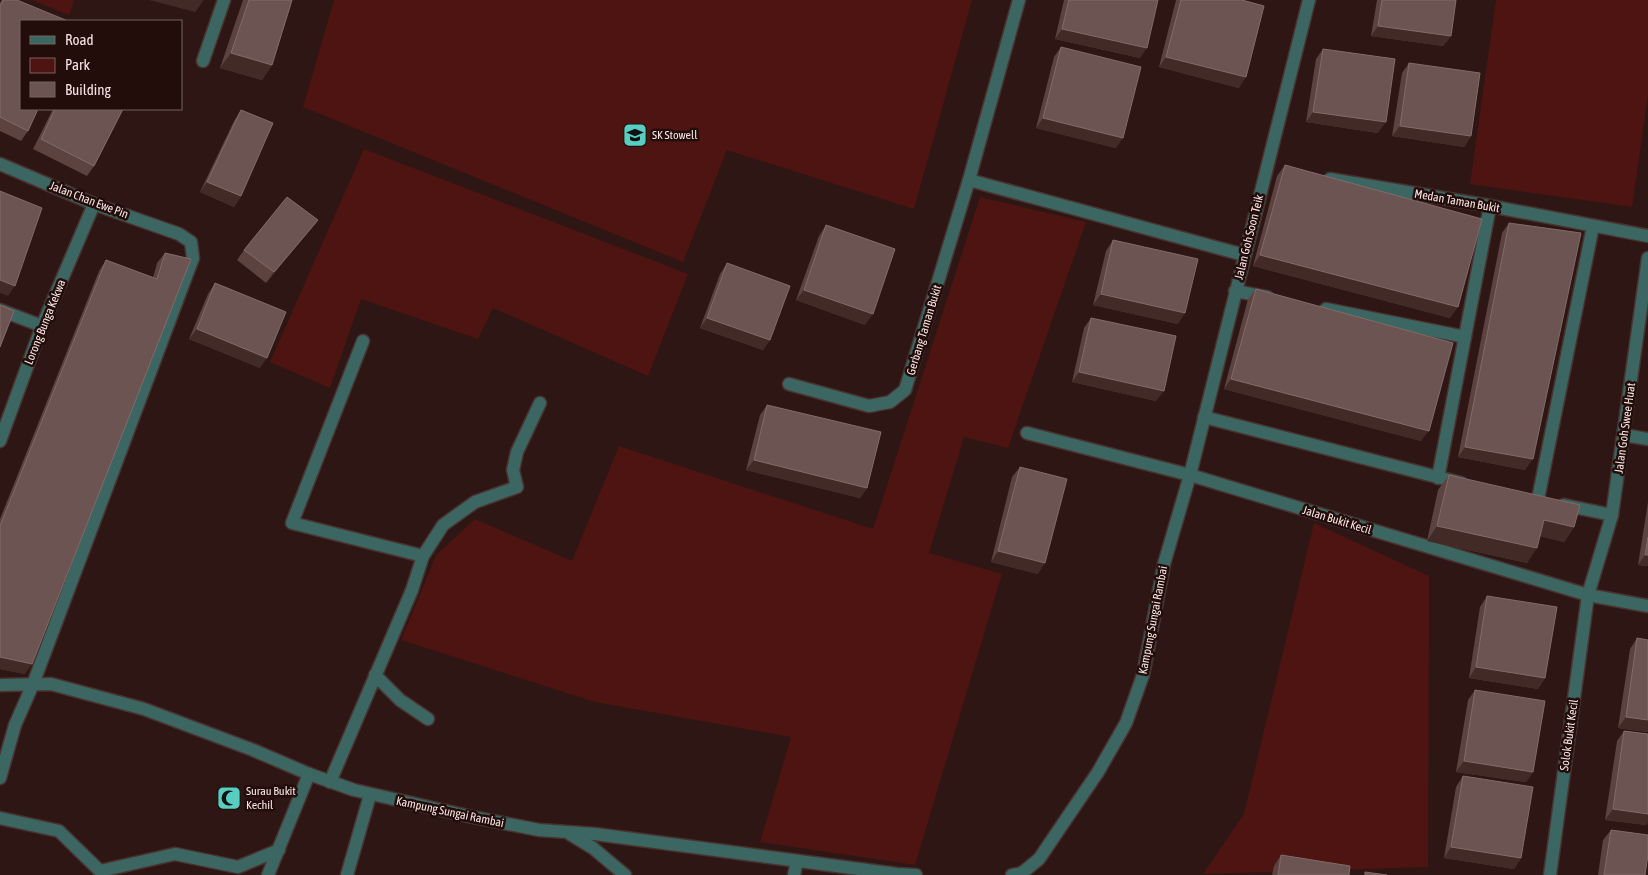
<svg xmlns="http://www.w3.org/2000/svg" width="1648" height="875" font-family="'Asap Condensed',sans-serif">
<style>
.green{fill:#4e1411}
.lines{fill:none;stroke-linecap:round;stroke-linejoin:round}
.minor-casing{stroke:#493331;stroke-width:15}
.minor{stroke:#3b6661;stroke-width:12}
.wall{fill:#5c4340}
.shaded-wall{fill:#422a27}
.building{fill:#6c5452;stroke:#826b68}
.labels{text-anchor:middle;stroke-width:5;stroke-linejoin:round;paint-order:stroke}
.poi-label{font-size:12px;fill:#f5e4e2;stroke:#220d0b;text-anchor:start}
.street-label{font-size:12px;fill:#f5e4e2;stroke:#220d0b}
</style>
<rect width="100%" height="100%" fill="#2d1614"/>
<!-- green -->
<g class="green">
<path d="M32,0h42l-5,15z"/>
<path d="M334,0h638l-58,209 -187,-59 -44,112 -380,-155z"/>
<path d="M1496,0h152v95l-16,112 -162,-23z"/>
<path d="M364,149l324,125 -40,102 -155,-68 -15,31 -117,-40 -31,89 -60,-26z"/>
<path d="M980,197l106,25 -78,226 -44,-11 -35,116 73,21 -87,291 -155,-23 31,-105 -196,-35 -194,-62 35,-85 39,-36 97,42 47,-115 254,83z"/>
<path d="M1314,523l115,53 -1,291 -225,7 41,-60z"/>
</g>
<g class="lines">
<!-- minor casing -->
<g class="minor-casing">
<g id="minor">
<path d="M203,61l21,-61"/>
<path d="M0,164l94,40 85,30 12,8 2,16 -160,426 -18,41 -15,53"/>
<path d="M1330,179l160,27 158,30"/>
<path d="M969,180l275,75"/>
<path d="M1235,291l32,6"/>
<path d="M1326,309l139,28"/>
<path d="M0,310l42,16"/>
<path d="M363,341l-71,182 131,33"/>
<path d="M789,384l80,22 21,-4 15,-12 64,-210 50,-180"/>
<path d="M1204,417l257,66"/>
<path d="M1027,433l163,42 398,120 60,11"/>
<path d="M1624,435l24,4"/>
<path d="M0,441l42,-115 52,-122"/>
<path d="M1438,478l52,-272"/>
<path d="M1538,499l55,-273"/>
<path d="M1564,505l48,10"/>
<path d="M375,675l25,25 28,19"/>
<path d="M0,685l51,-1 93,25 109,41 56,24 45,16 114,26 71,14 56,4 302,40 19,1"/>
<path d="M330,782l82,-192 11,-34 20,-31 32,-23 42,-15 -4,-17 4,-18 23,-49"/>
<path d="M0,818l59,13 41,40 75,-17 63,13 41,-17"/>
<path d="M570,834l23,14 32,27"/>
<path d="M268,875l41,-101"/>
<path d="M347,875l23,-80"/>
<path d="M794,875l3,-14"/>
<path d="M1012,875l10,-2 17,-14 59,-87 28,-49 17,-48 21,-111 26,-89 119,-475"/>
<path d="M1550,875l38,-280 24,-80 36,-257"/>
</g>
</g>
<!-- minor -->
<use href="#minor" class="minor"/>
</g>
<!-- wall -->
<g class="wall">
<path d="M2,0h15l11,131 -7,10 -21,-10v-128z"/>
<path d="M243,0h49l-20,65 -10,15 -42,-12z"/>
<path d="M1064,0h94l-18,58 -85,-19z"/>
<path d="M1176,0h66l-3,88 -80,-21z"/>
<path d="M1377,0h79l-5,36 -8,10 -72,-10z"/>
<path d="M1061,47l55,101 -80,-20 18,-71z"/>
<path d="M1323,49l55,84 -72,-11 10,-63z"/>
<path d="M1409,63l62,73 -7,11 -72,-11 10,-63z"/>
<path d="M53,109h70l-29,57 -7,10 -54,-27z"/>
<path d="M241,110v86l-7,11 -34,-15 34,-71z"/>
<path d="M1285,165l165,153 -197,-52 24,-90z"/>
<path d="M318,220l-8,10 -44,53 -29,-23 7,-10z"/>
<path d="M1509,223l16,247 -67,-13 44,-224z"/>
<path d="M826,225l39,100 -69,-25 23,-64z"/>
<path d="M1113,240l65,84 -85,-19 13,-54z"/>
<path d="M165,253l26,6 -166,415 -25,-5v-150l99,-248 7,-11 47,18 4,-15z"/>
<path d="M727,263l43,77 -7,10 -63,-22 20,-54z"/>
<path d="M215,283l45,85 -71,-29 19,-45z"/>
<path d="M1256,289l165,152 -197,-52 24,-90z"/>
<path d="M1091,318l65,83 -84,-19 12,-54z"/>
<path d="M767,405l100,83 -7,10 -114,-28 14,-55z"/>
<path d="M1020,467l18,107 -47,-12 21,-85z"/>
<path d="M1449,475l125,52 -10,15 -24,-6 -13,27 -100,-22 11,-51z"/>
<path d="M1648,502v64l-10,-1z"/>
<path d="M1487,596l58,82 -7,11 -69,-11 11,-71z"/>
<path d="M1637,638l11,2v92l-30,-4 12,-79z"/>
<path d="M1475,690l58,82 -7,10 -70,-10 12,-72z"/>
<path d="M1624,731l24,3v88l-2,3 -41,-5 12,-79z"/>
<path d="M1463,776l58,82 -7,11 -70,-11 12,-71z"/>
<path d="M1611,830l34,45h-47l5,-35z"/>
<path d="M1281,855l68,20h-77l2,-9z"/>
</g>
<!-- shaded-wall -->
<g class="shaded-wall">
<path d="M149,0h55l-9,12z"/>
<path d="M1378,26l73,10 -8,10 -72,-10z"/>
<path d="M1062,29l85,19 -7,10 -85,-19z"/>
<path d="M231,53l41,12 -10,15 -42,-12z"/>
<path d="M1166,57l80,20 -7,11 -80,-21z"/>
<path d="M1313,112l73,10 -8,11 -72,-11z"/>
<path d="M1043,118l80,20 -7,10 -80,-20z"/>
<path d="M1400,126l71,10 -7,11 -72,-11z"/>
<path d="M207,182l34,14 -7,11 -34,-15z"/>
<path d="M318,220l-8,10 -44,53 8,-11z"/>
<path d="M1260,255l198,52 -8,11 -197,-52z"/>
<path d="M0,280l15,6 -7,10 -8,-3z"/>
<path d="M804,290l69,24 -8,11 -69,-25z"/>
<path d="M1101,294l84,19 -7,11 -85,-19z"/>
<path d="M707,318l63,22 -7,10 -63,-22z"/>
<path d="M197,329l70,29 -7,10 -71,-29z"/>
<path d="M1079,372l85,19 -8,10 -84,-19z"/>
<path d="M1231,379l198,52 -8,10 -197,-52z"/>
<path d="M1465,447l68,12 -8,11 -67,-13z"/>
<path d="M754,460l113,28 -7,10 -114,-28z"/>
<path d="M1544,520l30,7 -10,15 -31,-7z"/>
<path d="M1437,526l100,22 -10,15 -100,-22z"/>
<path d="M998,551l47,12 -7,11 -47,-12z"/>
<path d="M1645,555h3v11l-10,-1z"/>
<path d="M0,657l32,7 -7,10 -25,-5z"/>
<path d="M1476,667l69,11 -7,11 -69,-11z"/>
<path d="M1626,717l22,3v12l-30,-4z"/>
<path d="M1464,761l69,11 -7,10 -70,-10z"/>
<path d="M1613,809l35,5v8l-2,3 -41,-5z"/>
<path d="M1451,847l70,11 -7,11 -70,-11z"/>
</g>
<!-- building -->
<g class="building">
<path d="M3,0h14l51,21h-47v88h17l-10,22 -28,-14v-111z"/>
<path d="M249,0h43l-20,65 -41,-12z"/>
<path d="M1069,0h89l-11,48 -85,-19z"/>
<path d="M1181,0h61l22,6 -18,71 -80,-20z"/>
<path d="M1382,0h74l-5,36 -73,-10z"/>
<path d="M1061,47l80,20 -18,71 -80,-20z"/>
<path d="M1323,49l72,10 -9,63 -73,-10z"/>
<path d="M1409,63l71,10 -9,63 -71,-10z"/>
<path d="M55,109h68l-29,57 -53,-27z"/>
<path d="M241,110l32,13 -32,73 -34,-14z"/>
<path d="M1285,165l197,54 -24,88 -198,-52z"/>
<path d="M0,191l42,17 -27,78 -15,-6z"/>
<path d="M287,197l31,23 -44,52 -30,-22z"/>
<path d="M1509,223l72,10 -48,226 -68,-12z"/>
<path d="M826,225l69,24 -22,65 -69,-24z"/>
<path d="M1113,240l85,19 -13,54 -84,-19z"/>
<path d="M165,253l26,6 -159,405 -32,-7v-131l106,-266 51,19z"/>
<path d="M727,263l63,23 -20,54 -63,-22z"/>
<path d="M215,283l71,29 -19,46 -70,-29z"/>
<path d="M1256,289l197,54 -24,88 -198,-52z"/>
<path d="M0,305l14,6 -14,36z"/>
<path d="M1091,318l85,18 -12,55 -85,-19z"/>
<path d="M767,405l114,27 -14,56 -113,-28z"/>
<path d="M1020,467l47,12 -22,84 -47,-12z"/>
<path d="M1449,475l131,30 -6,22 -30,-7 -7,28 -100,-22z"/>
<path d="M1648,537v18h-3z"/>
<path d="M1487,596l70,11 -12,71 -69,-11z"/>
<path d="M1637,638l11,2v80l-22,-3z"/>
<path d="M1475,690l70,11 -12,71 -69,-11z"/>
<path d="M1624,731l24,3v80l-35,-5z"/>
<path d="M1463,776l70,11 -12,71 -70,-11z"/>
<path d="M1611,830l37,5v20l-3,20h-41z"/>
<path d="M1281,855l69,11 -1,9h-71z"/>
<path d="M1365,872l22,3h-22z"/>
</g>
<!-- icons -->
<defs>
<g id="school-square" transform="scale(1.25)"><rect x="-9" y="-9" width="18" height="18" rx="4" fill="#57cec1" stroke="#220d0b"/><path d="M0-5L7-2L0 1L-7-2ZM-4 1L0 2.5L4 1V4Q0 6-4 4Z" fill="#111"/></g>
<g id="mosque-square" transform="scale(1.25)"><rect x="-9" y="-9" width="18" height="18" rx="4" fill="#57cec1" stroke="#220d0b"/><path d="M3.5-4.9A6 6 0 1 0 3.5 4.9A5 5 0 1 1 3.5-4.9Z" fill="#111"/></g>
</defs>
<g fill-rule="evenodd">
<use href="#school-square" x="635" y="135"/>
<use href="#mosque-square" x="229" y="798"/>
</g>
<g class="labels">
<!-- poi labels -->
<g class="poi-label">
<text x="652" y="139">SK Stowell</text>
<text x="246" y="795">Surau Bukit<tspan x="246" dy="14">Kechil</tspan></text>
</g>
<!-- street labels -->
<g class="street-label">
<text transform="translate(89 200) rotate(21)" y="4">Jalan Chan Ewe Pin</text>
<text transform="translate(1457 201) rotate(10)" y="4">Medan Taman Bukit</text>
<text transform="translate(1249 237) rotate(-76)" y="4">Jalan Goh Soon Teik</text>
<text transform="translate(45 322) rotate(-68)" y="4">Lorong Bunga Kekwa</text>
<text transform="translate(924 330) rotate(-73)" y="4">Gerbang Taman Bukit</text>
<text transform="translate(1625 428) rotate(-82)" y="4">Jalan Goh Swee Huat</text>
<text transform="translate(1337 520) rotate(17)" y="4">Jalan Bukit Kecil</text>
<text transform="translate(1153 620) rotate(-79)" y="4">Kampung Sungai Rambai</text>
<text transform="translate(1569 735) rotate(-82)" y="4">Solok Bukit Kecil</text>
<text transform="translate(450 812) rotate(12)" y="4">Kampung Sungai Rambai</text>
</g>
</g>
<!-- legend -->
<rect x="20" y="20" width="162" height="90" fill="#220d0b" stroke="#766361"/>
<rect x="30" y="36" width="25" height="8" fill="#3b6661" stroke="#766361"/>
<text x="65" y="45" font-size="15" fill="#f5e4e2">Road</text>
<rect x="30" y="58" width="25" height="15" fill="#4e1411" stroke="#766361"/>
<text x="65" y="70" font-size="15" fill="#f5e4e2">Park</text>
<rect x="30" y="82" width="25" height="15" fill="#6c5452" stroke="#766361"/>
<text x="65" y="95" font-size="15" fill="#f5e4e2">Building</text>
</svg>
